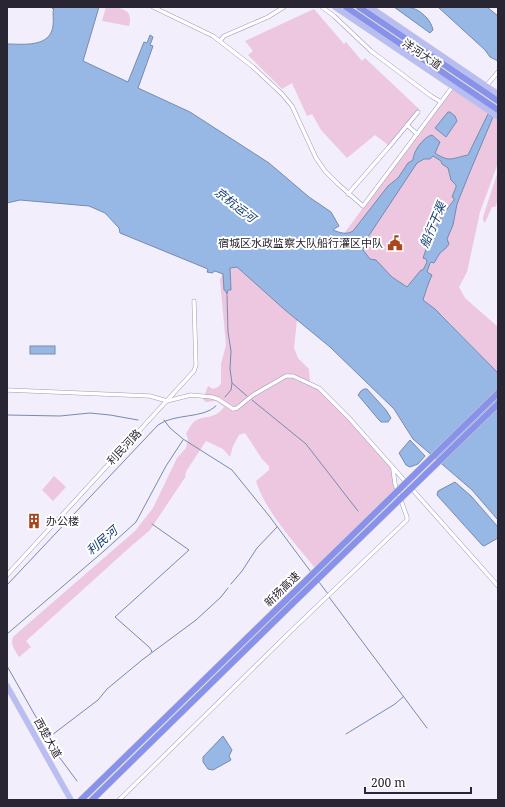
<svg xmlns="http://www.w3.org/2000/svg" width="505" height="807" font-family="'Noto Serif','Noto Sans SC',serif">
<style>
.green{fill:#edc6e0}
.water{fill:#97b7e4;stroke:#768baf;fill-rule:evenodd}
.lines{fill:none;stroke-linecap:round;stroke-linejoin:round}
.stream{stroke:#768baf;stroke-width:1}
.street-casing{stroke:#a39abb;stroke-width:4.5}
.primary-casing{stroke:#d0cfd2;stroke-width:6}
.highway-casing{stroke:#d0cfd2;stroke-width:7}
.street{stroke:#fff;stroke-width:3.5}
.primary{stroke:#b8bef2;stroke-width:5.5}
.highway{stroke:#8892ea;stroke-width:6}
.highway-bridge-casing{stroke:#d0cfd2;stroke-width:7;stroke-linecap:butt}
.highway-bridge{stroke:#8892ea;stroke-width:6}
.labels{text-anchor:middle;stroke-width:4;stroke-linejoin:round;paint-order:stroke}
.street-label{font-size:11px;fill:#292532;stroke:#fff}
.poi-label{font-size:11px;fill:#292532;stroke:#fff;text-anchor:end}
.water-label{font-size:12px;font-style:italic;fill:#123c71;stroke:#fff}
</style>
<rect width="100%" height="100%" fill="#f2eefc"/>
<!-- green -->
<g class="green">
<path d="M106,7c14,0 28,2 23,19l-27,-5z"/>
<path d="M314,9l30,35 2,-2 16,19 3,-3 54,51 -31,36 -13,-10 -28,23 -26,-28 -9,-16 -5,2 -15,-33 -10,6 -34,-34 5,-4 -8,-10z"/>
<path d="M452,88l46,32v43l-18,49 -13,60 -8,15 6,11 33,29v46l-55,-57 -103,-77z"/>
<path d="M498,171v29l-3,7h-3l-7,16 -2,-3v-3z"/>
<path d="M234,267h4l59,53 -3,28 4,10 11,11 1,15 23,16 20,19 42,49 2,18 -3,4 -79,78c-20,-25 -50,-57 -59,-87l13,-11v-4l-7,-7 -17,-26 -6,2 -6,11 -3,11 -7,-8 -17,-8 -19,29 -2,5 1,1 -36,54 -21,18 -103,93 5,6 -12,10c-4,-7 -10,-14 -5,-21l121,-105 18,-23 24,-50 9,-10 2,-9 -2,-5c2,-4 5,-10 9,-13 9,-6 20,-1 29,-14l-8,-6 -10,1 -3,-3 5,-13 5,3 5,-2 3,-3v-20l5,-19 -6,-65c2,-6 7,-11 14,-13z"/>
<path d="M54,476l12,11 -13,14 -11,-11z"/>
</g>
<!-- water -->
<g class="water">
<path d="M54,7h45l-16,54 45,21 16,-40 3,1 3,-8 3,2 -3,8 3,1 -15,42 52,24 79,51 40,34 22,15 8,14 -5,3 -1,1c7,3 14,5 20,1l35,-45 10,-8 10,-15 5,-3c0,-8 10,-23 19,-25l8,7 -5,11c15,10 17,5 33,2l20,-41 5,3 -24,57 -12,30 -4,21 -6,14 2,5 -3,4 -6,5 -6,10 -3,-1 -1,1 -3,9 5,3c-4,8 -6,16 -9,25l12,9 63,64v147l-26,-30 -59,-51 -19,-30 -64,-62 -45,-37 -48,-43 -7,1 1,22h-3l-1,4 -2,-4h-1l-1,-16 -8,-3 -3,2 -5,-1 1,-3 -88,-36 -1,-5 -14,-15 -16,-7 -69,-6 -13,3v-159c16,0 43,4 46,-18 1,-6 -1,-13 1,-19zM433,156l8,5 1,3 6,4 3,12 5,5v2l-4,10 2,1v2l-13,17 -7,14 -6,4 -1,3 1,6 -5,14 3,1 1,3 -4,8h-2l-14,17 -15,-10 -16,-17 -6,-1 -7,-9 1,-7 53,-80 7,-4h6z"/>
<path d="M394,7c16,0 21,-1 33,11 3,4 5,7 6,12l-3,3z"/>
<path d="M438,7h49l11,9v45l-8,-4 -5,-7z"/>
<path d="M448,112h2l5,4 2,5 -11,16 -11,-9z"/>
<rect x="30" y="346" width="25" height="8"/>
<path d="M364,389h3l19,21 5,8 -3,4h-7l-2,-2 -21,-25 3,-4z"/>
<path d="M410,440l15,16 -7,8 -8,3 -4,-2 -7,-12z"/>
<path d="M455,482l16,14 27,31v11l-14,8 -2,-1 -45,-50 1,-4z"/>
<path d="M223,736l9,14 -3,6 2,4 -18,10 -5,-1 -5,-7v-5z"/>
</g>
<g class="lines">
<!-- stream -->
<g class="stream">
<path d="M51,7l2,2"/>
<path d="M232,383l15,13"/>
<path d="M225,397l6,-7 1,-7 -2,-14 1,-18 -3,-19 -1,-37"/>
<path d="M252,400l54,44 52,67"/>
<path d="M7,415l53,1 30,-3 20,2 28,5"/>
<path d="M164,420l6,8 13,11 49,31 38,47 41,55"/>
<path d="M319,582l9,12"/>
<path d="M231,584l11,-13 15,-23 20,-21"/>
<path d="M7,585l151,-160c17,-12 45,-6 58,-19"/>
<path d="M329,597l98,131"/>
<path d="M7,634l97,-83 32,-29 30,-56 17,-26"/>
<path d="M151,652l1,-1 -3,-4 -34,-30 74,-67 -37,-26"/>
<path d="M7,666l50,88 20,27"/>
<path d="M346,734l49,-30 8,-7"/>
<path d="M48,738l50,-38 9,-11 35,-29 54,-40 25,-23 7,-9"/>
</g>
<!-- street casing -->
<g class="street-casing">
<g id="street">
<path d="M153,7l60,29 40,31 29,27 10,12 24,52 9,13 13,13 25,22 90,-120"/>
<path d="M322,7l12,9 37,35 60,45 10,6"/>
<path d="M220,41l4,-5 44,-19 16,-10"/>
<path d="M486,86l12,-14"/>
<path d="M407,125l10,9"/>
<path d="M348,194l41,-47 29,-35"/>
<path d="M7,390l143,6 17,5 24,-6 21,2 6,2 15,10 4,-1 16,-13 33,-19h7l26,12 30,30 149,168"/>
<path d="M7,575l187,-204 2,-6 -2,-64"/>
<path d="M119,800l169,-166 119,-114v-3l-12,-33 -2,-15"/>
</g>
</g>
<!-- primary casing -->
<g class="primary-casing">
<g id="primary">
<path d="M335,7l163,110"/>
<path d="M370,7l128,87"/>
<path d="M7,686l64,114"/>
</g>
</g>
<!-- highway casing -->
<g class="highway-casing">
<g id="highway">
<path d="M346,7l152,103"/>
<path d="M359,7l139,94"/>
<path d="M81,800l206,-201"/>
<path d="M92,800l200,-196"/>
</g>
</g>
<!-- street -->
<use href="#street" class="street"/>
<!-- primary -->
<use href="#primary" class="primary"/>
<!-- highway -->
<use href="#highway" class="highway"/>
<!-- highway-bridge casing -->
<g class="highway-bridge-casing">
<g id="highway-bridge">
<path d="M287,599l211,-206"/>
<path d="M292,604l206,-200"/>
</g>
</g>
<!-- highway-bridge -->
<use href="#highway-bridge" class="highway-bridge"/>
</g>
<!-- icons -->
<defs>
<g id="civic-bare" transform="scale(1.2)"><path d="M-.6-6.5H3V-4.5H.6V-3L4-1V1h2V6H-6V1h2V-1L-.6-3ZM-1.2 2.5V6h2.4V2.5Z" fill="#ab451d" stroke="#fff" stroke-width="2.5" paint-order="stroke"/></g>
<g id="building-bare" transform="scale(1.2)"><path d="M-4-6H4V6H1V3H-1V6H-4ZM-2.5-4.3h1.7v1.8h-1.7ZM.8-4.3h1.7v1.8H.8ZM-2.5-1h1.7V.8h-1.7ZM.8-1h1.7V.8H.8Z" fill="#ab451d" stroke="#fff" stroke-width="2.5" paint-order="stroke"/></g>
</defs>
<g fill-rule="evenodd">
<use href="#civic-bare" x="395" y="243"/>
<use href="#building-bare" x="34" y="521"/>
</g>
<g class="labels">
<!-- street labels -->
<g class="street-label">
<text transform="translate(422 54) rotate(34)" y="4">洋河大道</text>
<text transform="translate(124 447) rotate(-47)" y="4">利民河路</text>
<text transform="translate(282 589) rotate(-44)" y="4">新扬高速</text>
<text transform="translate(48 738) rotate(61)" y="4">西楚大道</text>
</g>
<!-- poi labels -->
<g class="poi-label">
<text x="383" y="247">宿城区水政监察大队船行灌区中队</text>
<text x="46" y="525" text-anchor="start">办公楼</text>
</g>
<!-- water labels -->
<g class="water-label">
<text transform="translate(235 205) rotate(38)" y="4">京杭运河</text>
<text transform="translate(433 225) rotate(-67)" y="4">船行干渠</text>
<text transform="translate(102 541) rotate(-41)" y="4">利民河</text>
</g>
</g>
<!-- border -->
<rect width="505" height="807" fill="none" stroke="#292532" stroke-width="16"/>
<!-- scale -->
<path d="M365 787v6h106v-6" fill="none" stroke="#292532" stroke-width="2"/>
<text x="371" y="787" font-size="12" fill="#292532" stroke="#ffffff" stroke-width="3" paint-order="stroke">200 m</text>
</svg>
